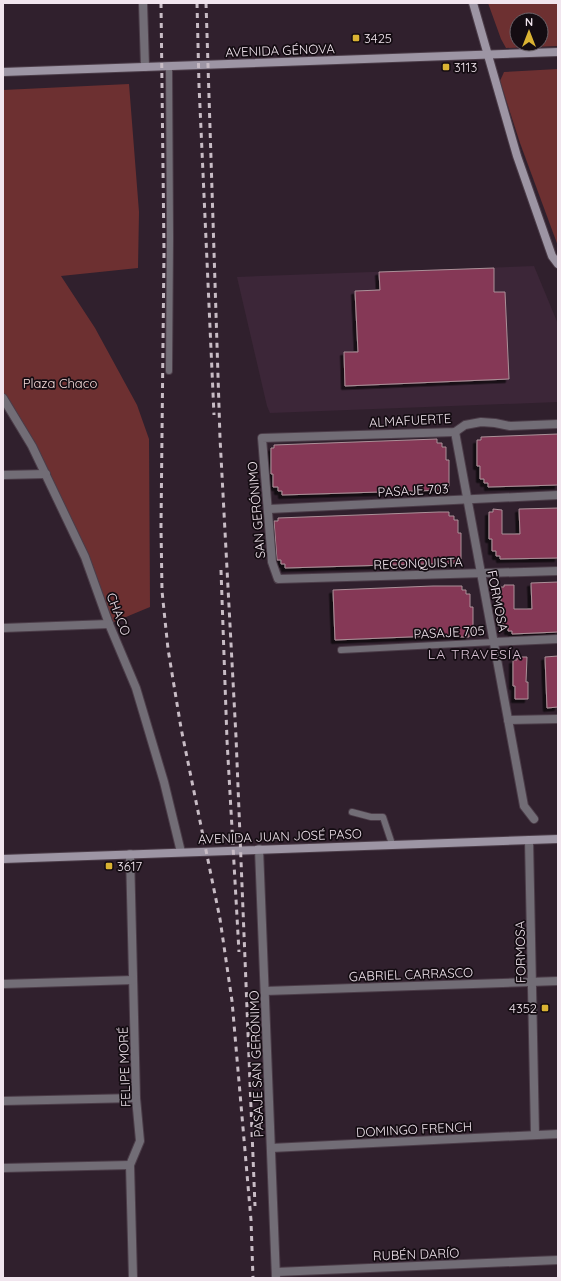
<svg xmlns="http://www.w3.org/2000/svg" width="561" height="1281" font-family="Quicksand,sans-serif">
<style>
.built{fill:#3c2638}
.green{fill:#6d3031;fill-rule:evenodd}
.building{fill:#853957;stroke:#ab9098;filter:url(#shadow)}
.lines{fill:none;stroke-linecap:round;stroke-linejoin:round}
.lane-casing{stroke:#4b3c48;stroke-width:8}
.street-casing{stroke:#4b3c48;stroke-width:10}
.secondary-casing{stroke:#4b3c48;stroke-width:10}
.lane{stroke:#726d76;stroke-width:6}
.street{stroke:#726d76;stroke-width:8}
.secondary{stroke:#9d95a4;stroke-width:8}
.rail{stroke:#c8bcc5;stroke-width:3;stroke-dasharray:5 5;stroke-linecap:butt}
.poi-dot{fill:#dab333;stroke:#140c12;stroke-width:1.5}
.labels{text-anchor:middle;stroke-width:3.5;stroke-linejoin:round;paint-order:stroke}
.poi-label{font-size:13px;fill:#f1e5ee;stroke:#140c12;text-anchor:start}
.street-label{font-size:13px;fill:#f1e5ee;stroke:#140c12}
.park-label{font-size:13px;fill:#f7dedd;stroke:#140c12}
.neighbourhood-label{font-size:14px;letter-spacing:1px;fill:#dac3d5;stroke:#140c12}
</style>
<defs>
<filter id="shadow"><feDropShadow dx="-3.5" dy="3.5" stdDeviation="0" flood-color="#0009"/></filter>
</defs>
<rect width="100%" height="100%" fill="#30202d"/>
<!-- built -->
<path class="built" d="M534,266l24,58v78l-288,11 -3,-7 -30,-129z"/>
<!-- green -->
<g class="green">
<path d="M488,3h70v43l-52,2 -5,-9zM517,20h24v24h-24z"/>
<path d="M558,69v177l-38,-103 -20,-62 4,-9z"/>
<path d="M129,84l10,128 -1,56 -77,8 34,52 42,77 12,34 1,168 -41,17 -24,-67 -82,-159v-308z"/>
</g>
<!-- building -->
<g class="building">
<path d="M494,268v24h11l4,87 -164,7 -1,-34h14l-3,-61 25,-1 -1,-18z"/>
<path d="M558,434v51l-70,2v-4h-4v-4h-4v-13h-3v-26h4v-3z"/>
<path d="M437,439v4h5v4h4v13h3v26h-4v4l-163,5v-4h-4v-4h-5v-13h-2v-26h3v-3z"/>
<path d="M558,508v50l-58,1v-3h-4v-5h-4v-12h-3v-27h4v-3l9,1v24h18l-1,-25z"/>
<path d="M439,512h10v4h5v4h4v13h3v26h-4v4l-172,5v-4h-4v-4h-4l-3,-39h4v-3z"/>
<path d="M558,582v50l-46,2v-3h-4v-5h-5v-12h-2v-27h3v-2h10v24h18l-1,-26z"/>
<path d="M433,586h29v4h4v4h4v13h3v26h-4v4h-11v-2l-123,5 -2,-50z"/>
<path d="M558,656v51l-11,1 -2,-51z"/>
<path d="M517,657h10l-1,25h2v17h-13v-13h-2v-26h4z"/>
</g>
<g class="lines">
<!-- lane casing -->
<g class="lane-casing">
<g id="lane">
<path d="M169,66l1,172 -1,133"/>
<path d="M341,650l153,-8"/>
<path d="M352,812l19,5h12l9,27"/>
</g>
</g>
<!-- street casing -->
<g class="street-casing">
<g id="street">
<path d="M143,3l2,64"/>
<path d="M3,398l29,48 53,111 24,67 27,64 28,94 17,70"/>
<path d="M558,424l-48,2 -15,-3 -14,-1 -16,3 -10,7 -193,6 10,124 6,17 280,-8"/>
<path d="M455,432l69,374 10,13"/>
<path d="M3,475l43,-1"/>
<path d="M269,509l289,-14"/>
<path d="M3,628l106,-4"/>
<path d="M494,642l64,-3"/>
<path d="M508,720l50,-1"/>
<path d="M529,840l6,295"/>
<path d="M259,849l17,429"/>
<path d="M130,854l6,244 4,43 -10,24 3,113"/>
<path d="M3,984l130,-4"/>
<path d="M265,991l293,-10"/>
<path d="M3,1101l133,-3"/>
<path d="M271,1148l287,-14"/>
<path d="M3,1168l127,-3"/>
<path d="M276,1272l282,-12"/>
</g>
</g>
<!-- secondary casing -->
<g class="secondary-casing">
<g id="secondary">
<path d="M473,3l44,153 35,100 6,8"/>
<path d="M3,72l555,-20"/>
<path d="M3,859l555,-20"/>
</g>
</g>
<!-- lane -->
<use href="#lane" class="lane"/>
<!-- street -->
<use href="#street" class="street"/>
<!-- secondary -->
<use href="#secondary" class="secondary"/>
<!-- rail -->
<g class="rail">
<path d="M161,3l3,248 -3,276 1,64 6,58 13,79 39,191 12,82 19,219 2,58"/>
<path d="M197,3l2,82 15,330"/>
<path d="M206,3l14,435 16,299 19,469"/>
<path d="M221,570l6,170 12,212"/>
</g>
</g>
<!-- markers -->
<g class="poi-dot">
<rect x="352" y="34" width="8" height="8" rx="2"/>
<rect x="442" y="63" width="8" height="8" rx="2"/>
<rect x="105" y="862" width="8" height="8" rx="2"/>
<rect x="541" y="1004" width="8" height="8" rx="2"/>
</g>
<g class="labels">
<!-- poi labels -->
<g class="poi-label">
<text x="364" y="43">3425</text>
<text x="454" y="72">3113</text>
<text x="117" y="871">3617</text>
<text x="537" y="1013" text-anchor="end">4352</text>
</g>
<!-- street labels -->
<g class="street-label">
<text transform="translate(280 50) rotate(-2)" y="5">AVENIDA GÉNOVA</text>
<text transform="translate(410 420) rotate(-3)" y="5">ALMAFUERTE</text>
<text transform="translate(413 490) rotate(-3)" y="5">PASAJE 703</text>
<text transform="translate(256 510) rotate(-95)" y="5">SAN GERÓNIMO</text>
<text transform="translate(418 563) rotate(-2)" y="5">RECONQUISTA</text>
<text transform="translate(498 601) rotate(79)" y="5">FORMOSA</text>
<text transform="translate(119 614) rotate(69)" y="5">CHACO</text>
<text transform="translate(449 632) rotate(-3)" y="5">PASAJE 705</text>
<text transform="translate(280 836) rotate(-2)" y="5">AVENIDA JUAN JOSÉ PASO</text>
<text transform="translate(520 952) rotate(-91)" y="5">FORMOSA</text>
<text transform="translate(411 974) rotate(-2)" y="5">GABRIEL CARRASCO</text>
<text transform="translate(256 1064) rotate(-92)" y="5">PASAJE SAN GERÓNIMO</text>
<text transform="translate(124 1067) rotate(-92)" y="5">FELIPE MORÉ</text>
<text transform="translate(414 1129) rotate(-3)" y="5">DOMINGO FRENCH</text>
<text transform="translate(416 1254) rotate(-2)" y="5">RUBÉN DARÍO</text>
</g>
<!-- park labels -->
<g class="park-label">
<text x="60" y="388">Plaza Chaco</text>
</g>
<!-- neighbourhood labels -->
<g class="neighbourhood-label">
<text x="475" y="659">LA TRAVESÍA</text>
</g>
</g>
<!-- border -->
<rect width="561" height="1281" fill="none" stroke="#f1e5ee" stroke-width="8"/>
<!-- north arrow -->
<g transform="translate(529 32)"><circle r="19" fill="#140c12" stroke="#6c636a"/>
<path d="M0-3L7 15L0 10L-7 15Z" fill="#dab333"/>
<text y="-6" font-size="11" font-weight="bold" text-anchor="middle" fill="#f1e5ee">N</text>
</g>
</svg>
